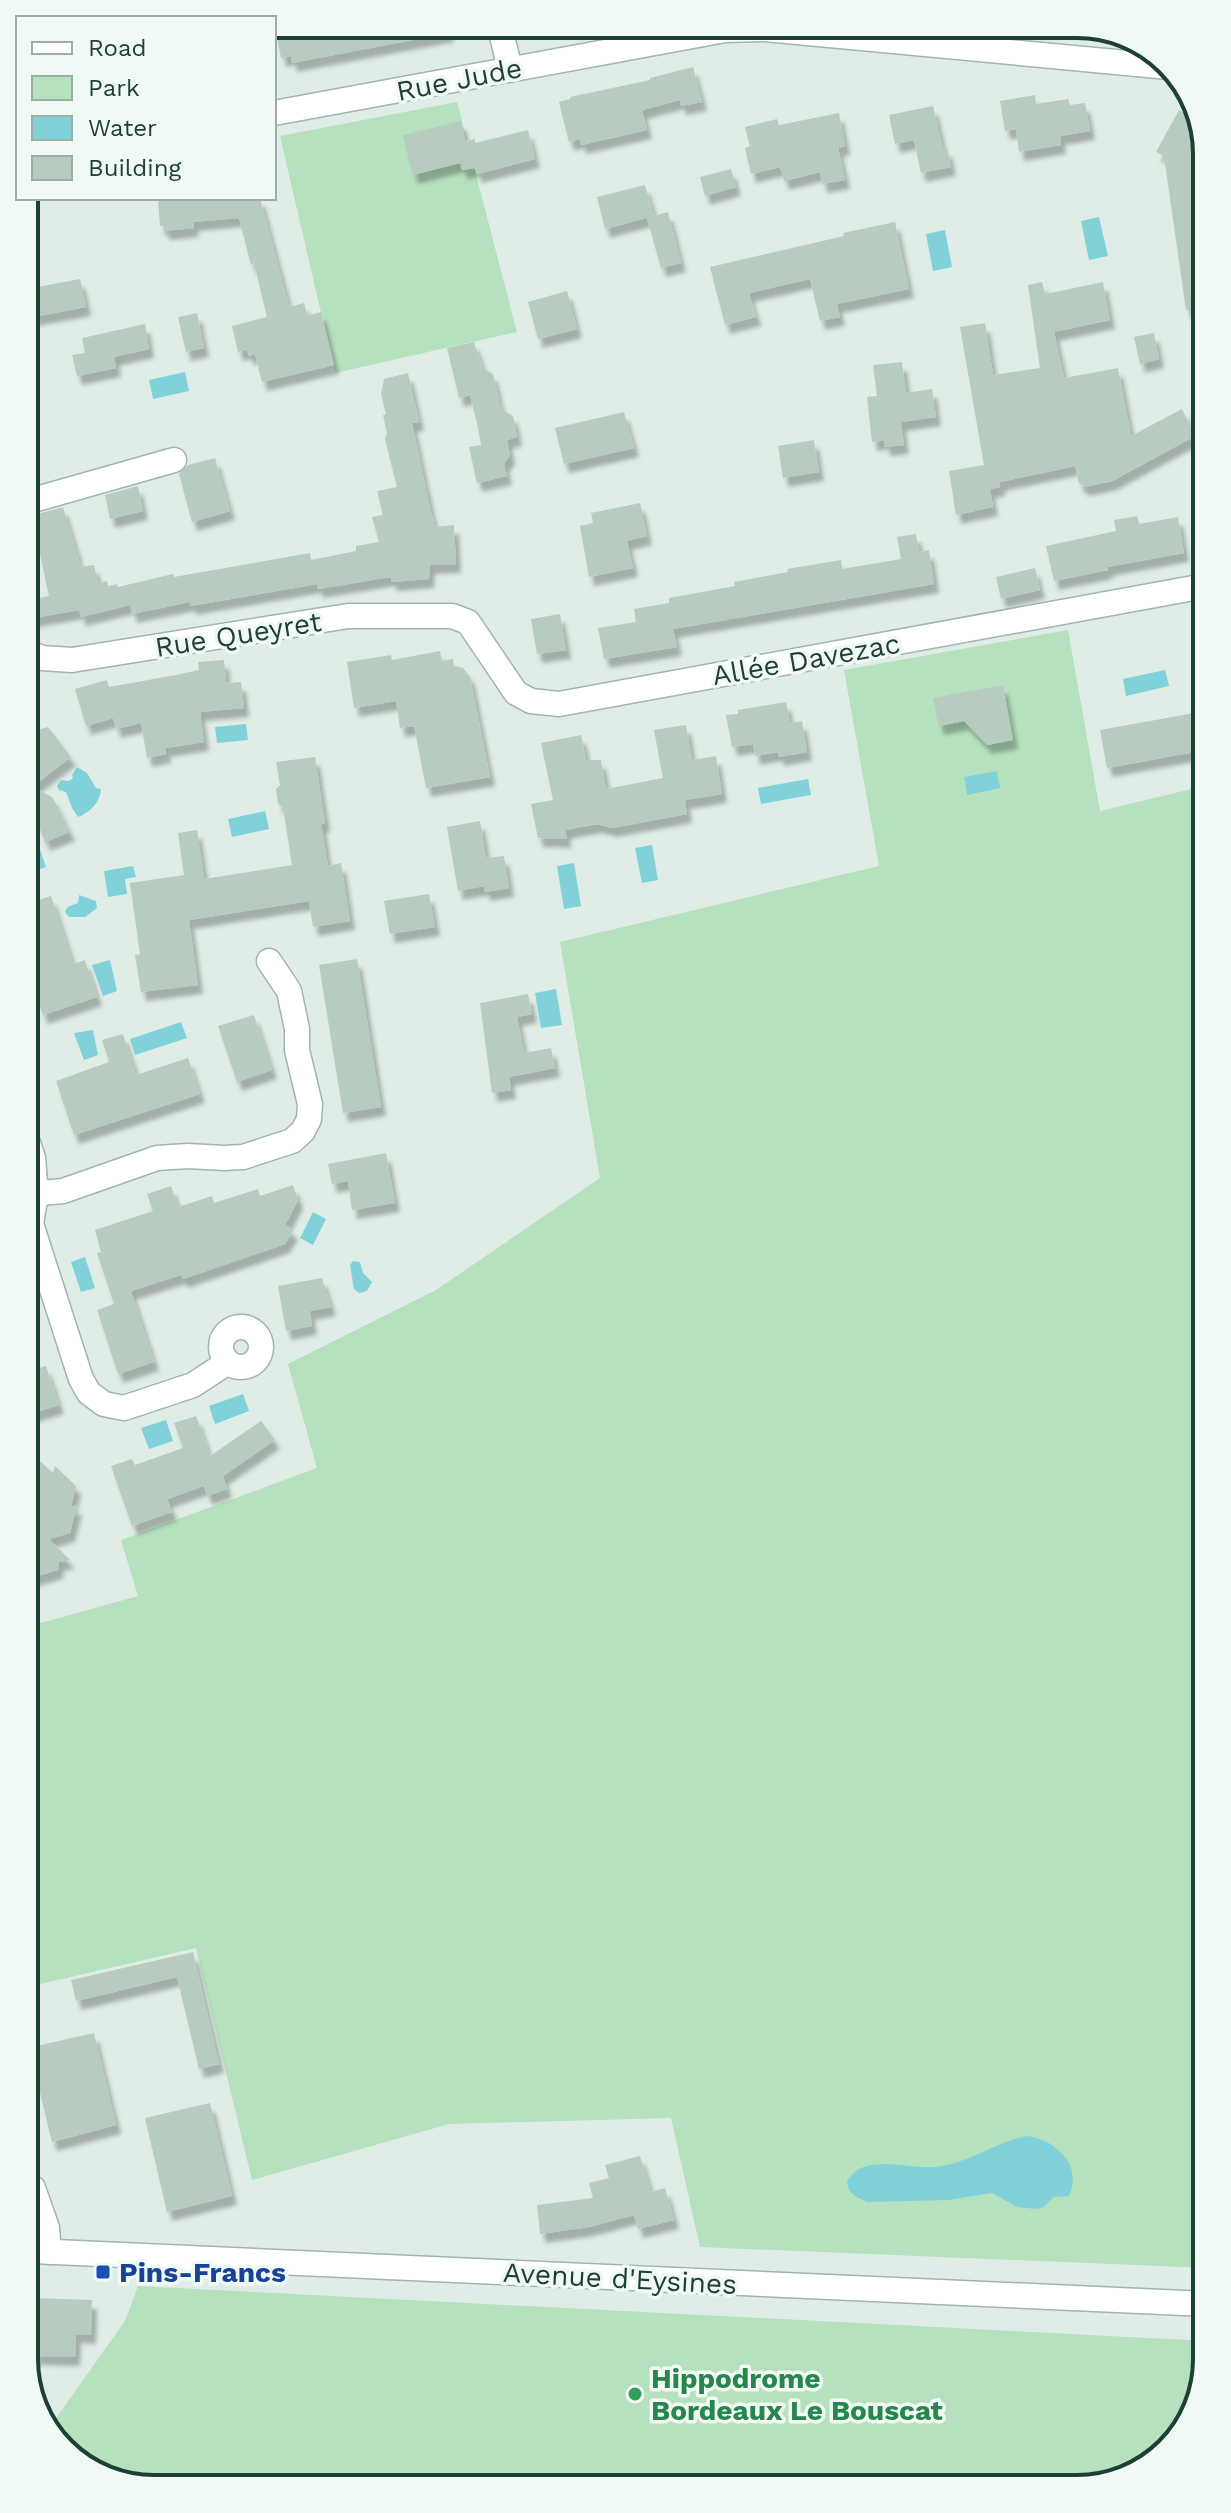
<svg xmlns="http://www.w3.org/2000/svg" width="1231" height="2513" font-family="'Work Sans',sans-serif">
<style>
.green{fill:#b5e1be}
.water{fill:#80d1d9}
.building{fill:#b7cbc1;filter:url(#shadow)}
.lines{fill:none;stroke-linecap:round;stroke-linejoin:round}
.minor-casing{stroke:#a1b5ad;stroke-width:27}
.tertiary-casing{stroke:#a1b5ad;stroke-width:27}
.minor{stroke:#fff;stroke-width:24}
.tertiary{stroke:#fff;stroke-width:24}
.transit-dot{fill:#1a4fb4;stroke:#f0f9f4;stroke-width:3}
.leisure-dot{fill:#2e9e5b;stroke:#f0f9f4;stroke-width:3}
.labels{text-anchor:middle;stroke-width:7;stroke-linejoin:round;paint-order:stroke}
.street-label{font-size:28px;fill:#1e3f34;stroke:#f0f9f4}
.transit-label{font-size:28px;font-weight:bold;fill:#164399;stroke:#f0f9f4;text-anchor:start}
.leisure-label{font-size:28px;font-weight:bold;fill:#27864d;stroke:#f0f9f4;text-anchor:start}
.rim{fill:none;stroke:#1e3f34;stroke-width:4}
</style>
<defs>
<filter id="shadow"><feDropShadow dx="5" dy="9" stdDeviation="2" flood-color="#0004"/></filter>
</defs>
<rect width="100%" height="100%" fill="#dfede6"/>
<!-- green -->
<g class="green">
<path d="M457,102l60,230 -182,41 -55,-237z"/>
<path d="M1068,630l32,181 100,-24 7,1481 -507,-21 -29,-129 -222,6 -197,56 -56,-232 -164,38 -2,-360 108,-30 -17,-56 196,-72 -29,-104 148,-74 164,-112 -40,-236 319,-76 -35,-196z"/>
<path d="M138,2286l1069,55v19l-22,72 -58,47 -982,10 -64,-22 -32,-39 76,-107z"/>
</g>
<!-- water -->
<g class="water">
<path d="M1099,217l9,39 -19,4 -8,-39z"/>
<path d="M945,230l7,37 -19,4 -7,-37z"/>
<path d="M185,372l4,19 -36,8 -4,-19z"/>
<path d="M1165,670l4,16 -43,10 -3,-17z"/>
<path d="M246,724l2,16 -31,3 -2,-16z"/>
<path d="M77,767l10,6 9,15 5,1c-1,13 -10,23 -23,28l-6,-9 -6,-16 -7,-2 -2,-4 4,-6 8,1 4,-3 -1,-3z"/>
<path d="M997,771l3,17 -33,7 -3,-18z"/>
<path d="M808,779l3,16 -50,9 -3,-16z"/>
<path d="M265,811l4,18 -37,8 -4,-18z"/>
<path d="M36,838l10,29 -15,5 -4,-14v-17z"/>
<path d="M652,845l6,35 -16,3 -7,-35z"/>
<path d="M574,863l7,43 -17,3 -7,-43z"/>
<path d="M133,866l3,11 -11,2 2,15 -19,3 -4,-26z"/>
<path d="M79,895l17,6 1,7 -12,9h-16l-4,-5c3,-8 7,-6 13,-9z"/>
<path d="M110,960l7,31 -14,5 -11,-31z"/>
<path d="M556,989l6,36 -21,3 -6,-35z"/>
<path d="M181,1022l6,16 -52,17 -5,-16z"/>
<path d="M93,1030l5,25 -14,5 -10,-27z"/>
<path d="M313,1212l13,7 -13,26 -13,-7z"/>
<path d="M85,1257l10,31 -14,4 -10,-30z"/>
<path d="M353,1261l7,1 3,11 9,9 -5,9 -8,2 -5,-4 -4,-24z"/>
<path d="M243,1394l6,17 -34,13 -6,-18z"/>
<path d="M166,1420l7,21 -24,8 -8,-21z"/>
<path d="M1027,2136c29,4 56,29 42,60l-16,1 -9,10 -8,2 -19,-2 -25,-14 -44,7 -81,2 -12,-6 -6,-6 -2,-8c15,-30 60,-13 86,-15 35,-2 61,-25 94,-31z"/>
</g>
<!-- building -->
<g class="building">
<path d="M314,24h134l1,9 -157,30 -1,-7 -10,2 -5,-26z"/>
<path d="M693,67l9,35 -21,4 -1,-6 -38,10 5,20 -66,15 -1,-6 -11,3 -10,-40 11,-3v-2l80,-17v-2z"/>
<path d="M1035,95l1,9 32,-5 2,6 15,-2 5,28 -30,5 1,9 -42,7 -3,-23 -11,2 -5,-30z"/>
<path d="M933,106l10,43 4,-1 4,19 -30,6 -7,-33 -19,4 -6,-29z"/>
<path d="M1179,110l18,10 1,190h-12l-22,-154 -8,-4z"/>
<path d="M839,113l6,33 -7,2 7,32 -23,4 -2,-12 -36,9 -4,-14 -29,7 -6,-26 5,-2 -5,-19 32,-8 2,6z"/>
<path d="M461,121l5,20 9,-2v4l53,-13 7,29 -58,15 -2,-6 -13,2 -2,-7 -47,12 -10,-40z"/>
<path d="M731,169l5,18 -31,9 -5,-19z"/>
<path d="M645,185l9,31 -49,13 -8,-32z"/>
<path d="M158,198h102l29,109 15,-4 3,13 14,-4 13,53 -72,17 -7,-28 -6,2 -2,-6 -9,2 -6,-26 35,-9 -13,-54 -3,2 -12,-47 -46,4 1,6 -30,3v-5h-4z"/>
<path d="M668,212l13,51 -20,5 -14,-50z"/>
<path d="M895,222l14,67 -72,15 3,13 -20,4 -10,-42 -61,14 7,24 -31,8 -15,-58 134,-31 -1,-3z"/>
<path d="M80,279l6,28 -53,10 -6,-28z"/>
<path d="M1042,282l3,12 58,-12 7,38 -56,12 10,46 54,-10 13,68 51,-27 13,27 -83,45 -27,6 -6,-4 -4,-17 -75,16v5l-10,2 3,18 -37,8 -7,-44 35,-6 -24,-138 25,-4 8,52 47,-7 -12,-83z"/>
<path d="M567,291l10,38 -39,10 -10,-37z"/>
<path d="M197,313l7,35 -18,4 -8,-35z"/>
<path d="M145,324l4,25 -35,8 2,11 -39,8 -5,-21 13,-2 -3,-15z"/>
<path d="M1154,333l5,26 -19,5 -6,-27z"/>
<path d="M474,342l9,27 10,5 7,32 2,-1 2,6 9,5 4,21 -10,3 3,15 -6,9 3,12 -30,7 -8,-36 12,-2 -3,-18 -8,-32 -11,3 -12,-50z"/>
<path d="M902,362l4,31 26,-4 4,28 -35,5 3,23 -19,2 -1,-7 -12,2 -5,-45 10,-1 -4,-31z"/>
<path d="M408,373l11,49 -7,1 18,85 5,19 19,-2 2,39 -26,1 -1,14 -38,3v-5l-73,12 -1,-5 -126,22 -1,-4 -58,12 -2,-9 -49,12 -2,-7 -51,9 -2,-18 23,-5 -11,-51h-12v-28l37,-10 18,60 13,-2 4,19 9,-3 1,5 9,-2 1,3 55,-13 1,3 136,-24 1,7 45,-9v-5l23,-4 -7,-25 11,-2 -6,-24 20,-4 -12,-48 2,-6 -4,-18 3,-1 -5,-20 3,-15z"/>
<path d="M624,412l10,36 -70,16 -9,-36z"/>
<path d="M814,440l5,32 -36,6 -5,-32z"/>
<path d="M215,458l15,53 -38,11 -13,-48 9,-9z"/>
<path d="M138,486l5,25 -33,8 -5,-24z"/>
<path d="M640,503l7,33 -20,5 6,27 -44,9 -9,-51 13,-3 -2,-10z"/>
<path d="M1137,516l2,8 39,-7 6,36 -77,14 1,3 -54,11 -8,-35 70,-15 -2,-11z"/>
<path d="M916,534l3,18 10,-2 5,34 -261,45 4,18 -73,12 -6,-31 38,-6 -2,-13 35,-6v-5l66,-12 -1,-4 54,-10 -1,-3 54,-9 1,9 59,-10 -4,-22z"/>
<path d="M1035,568l5,22 -39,9 -5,-22z"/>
<path d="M560,614l6,36 -29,4 -6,-35z"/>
<path d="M440,651l2,10 11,-2 1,7 9,2 7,9 20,100 -64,11 -12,-62 -14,2 -4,-27 -42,7 -7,-46 44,-7 1,5z"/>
<path d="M224,660l2,23 15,-1 3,26 -44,4 4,30 -39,6 1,6 -19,4 -6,-35 -25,6 -3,-11 -27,8 -11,-37 32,-9 2,7 67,-12 23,-5 -1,-8z"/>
<path d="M1003,685l10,55 -26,5 -23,-24 -25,5 -6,-28z"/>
<path d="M786,702l4,21 12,-2 5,31 -28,5 -1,-5 -23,4 -2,-12 -21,3 -6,-32 12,-1v-4z"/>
<path d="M1200,712v39l-93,17 -7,-38z"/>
<path d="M686,725l6,35 24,-4 6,38 -37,6 2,14 -75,14 -15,-4 -32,6 2,9 -29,-1 -7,-34 22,-4 -12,-57 40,-8 5,25h15l5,29 57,-11 -9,-48z"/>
<path d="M48,727l23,30 -38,29 20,12 17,34 -25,10 -18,-45v-64z"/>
<path d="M315,757l10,66 -4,1 7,42 13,-3 9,58 -37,6 -4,-26 -120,19 9,65 -57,7 -6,-37 5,-1 -10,-71 54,-8 -6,-42 19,-3 7,49 88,-14 -9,-58 -5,-3 -2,-15 4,-4 -4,-23z"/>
<path d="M480,821l6,37 18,-2 5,32 -24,4 -1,-6 -26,5 -11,-64z"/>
<path d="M429,894l6,33 -45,7 -6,-33z"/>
<path d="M51,896l22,68 12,-4 12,37 -54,18 -15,-45 -1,-66z"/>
<path d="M357,959l24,148 -38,6 -24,-148z"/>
<path d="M528,994l4,20 -15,3 7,36 27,-5 4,20 -46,9 2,13 -19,3 -12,-90z"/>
<path d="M254,1015l18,55 -35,12 -19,-56z"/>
<path d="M123,1034l13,41 52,-17 12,36 -126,41 -18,-54 53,-19 -7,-22z"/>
<path d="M386,1153l9,50 -43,7 -4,-29 -16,3 -4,-20z"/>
<path d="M293,1185l5,15 -13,25 8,5 -8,14 -102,35 -2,-4 -50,16 23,71 -36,12 -21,-64 17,-6 -17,-51 4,-1 -6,-22 58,-19 -6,-17 24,-8 7,21 34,-11 2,7 44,-14 2,7z"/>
<path d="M322,1278l9,29 -21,4 2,15 -26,5 -8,-45z"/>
<path d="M46,1366l13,39 -29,9 -1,-43z"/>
<path d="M196,1416l14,40 51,-35 14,19 -52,36 4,13 -20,7 -3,-10 -37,13 5,13 -40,14 -21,-60 21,-7 3,6 48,-17 -9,-25z"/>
<path d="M30,1452l23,21 2,-7 21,20 -5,21 6,-2 -7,28 -21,6 21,21 -11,2 -1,8 -28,8z"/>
<path d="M193,1952l26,112 -20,5 -22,-92 -101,24 -5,-21z"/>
<path d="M94,2033l22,92 -64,17 -20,-82v-13z"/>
<path d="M210,2103l22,93 -65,16 -22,-94z"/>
<path d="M640,2156l11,36 14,-4 9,32 -36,9 -4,-14 -45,12 -49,7 -3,-29 56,-7 -4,-15 20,-5 -4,-13z"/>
<path d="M33,2298l59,2 -1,35 -15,-1 -1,23 -42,-1z"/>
</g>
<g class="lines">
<!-- minor casing -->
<g class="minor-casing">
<g id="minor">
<path d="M499,24l11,45"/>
<path d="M274,113l451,-83 40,-1 404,38"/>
<path d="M26,502l148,-42"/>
<path d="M26,651l16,7 30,2 276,-44h104l16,6 48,71 15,8 28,3 640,-117"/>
<path d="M28,1143l5,15 3,36 -5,30 50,155 8,14 15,11 20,4 69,-23 35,-23"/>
<path d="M29,1194l34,-3 94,-33 31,-2 36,2 19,-1 49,-16 11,-10 6,-12 1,-15 -13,-54v-21l-8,-38 -20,-30"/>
<circle cx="241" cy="1347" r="20"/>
<path d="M33,2188l14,40 2,24"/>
</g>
</g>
<!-- tertiary casing -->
<g class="tertiary-casing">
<path id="tertiary" d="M33,2251l1174,53"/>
</g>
<!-- minor -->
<use href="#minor" class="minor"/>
<!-- tertiary -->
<use href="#tertiary" class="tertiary"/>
</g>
<!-- markers -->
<rect class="transit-dot" x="95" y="2264" width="16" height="16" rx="4"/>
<circle class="leisure-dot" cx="635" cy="2394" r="8"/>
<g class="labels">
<!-- street labels -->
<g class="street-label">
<text transform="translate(459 79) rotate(-11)" y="10">Rue Jude</text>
<text transform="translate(238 634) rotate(-9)" y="10">Rue Queyret</text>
<text transform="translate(806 659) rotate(-10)" y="10">Allée Davezac</text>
<text transform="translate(620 2278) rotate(3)" y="10">Avenue d'Eysines</text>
</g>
<!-- transit labels -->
<g class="transit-label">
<text x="119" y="2282">Pins-Francs</text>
</g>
<!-- leisure labels -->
<g class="leisure-label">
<text x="651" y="2388">Hippodrome<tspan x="651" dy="32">Bordeaux Le Bouscat</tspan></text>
</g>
</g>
<!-- crop -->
<path d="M0 0H1231V2513H0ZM154 38H1077A116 116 0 0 1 1193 154V2359A116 116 0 0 1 1077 2475H154A116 116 0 0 1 38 2359V154A116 116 0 0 1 154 38Z" fill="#f0f9f4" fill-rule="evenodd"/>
<path class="rim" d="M154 38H1077A116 116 0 0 1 1193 154V2359A116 116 0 0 1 1077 2475H154A116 116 0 0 1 38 2359V154A116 116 0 0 1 154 38Z"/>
<!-- legend -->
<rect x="16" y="16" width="260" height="184" fill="#f0f9f4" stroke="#9cafa7" stroke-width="2"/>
<rect x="32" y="42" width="40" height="12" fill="#ffffff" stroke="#9cafa7" stroke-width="2"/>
<text x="88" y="56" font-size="24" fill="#1e3f34">Road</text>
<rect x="32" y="76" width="40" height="24" fill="#b5e1be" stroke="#9cafa7" stroke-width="2"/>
<text x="88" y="96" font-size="24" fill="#1e3f34">Park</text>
<rect x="32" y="116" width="40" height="24" fill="#80d1d9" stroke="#9cafa7" stroke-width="2"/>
<text x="88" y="136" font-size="24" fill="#1e3f34">Water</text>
<rect x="32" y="156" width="40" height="24" fill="#b7cbc1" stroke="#9cafa7" stroke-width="2"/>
<text x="88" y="176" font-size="24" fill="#1e3f34">Building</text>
</svg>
